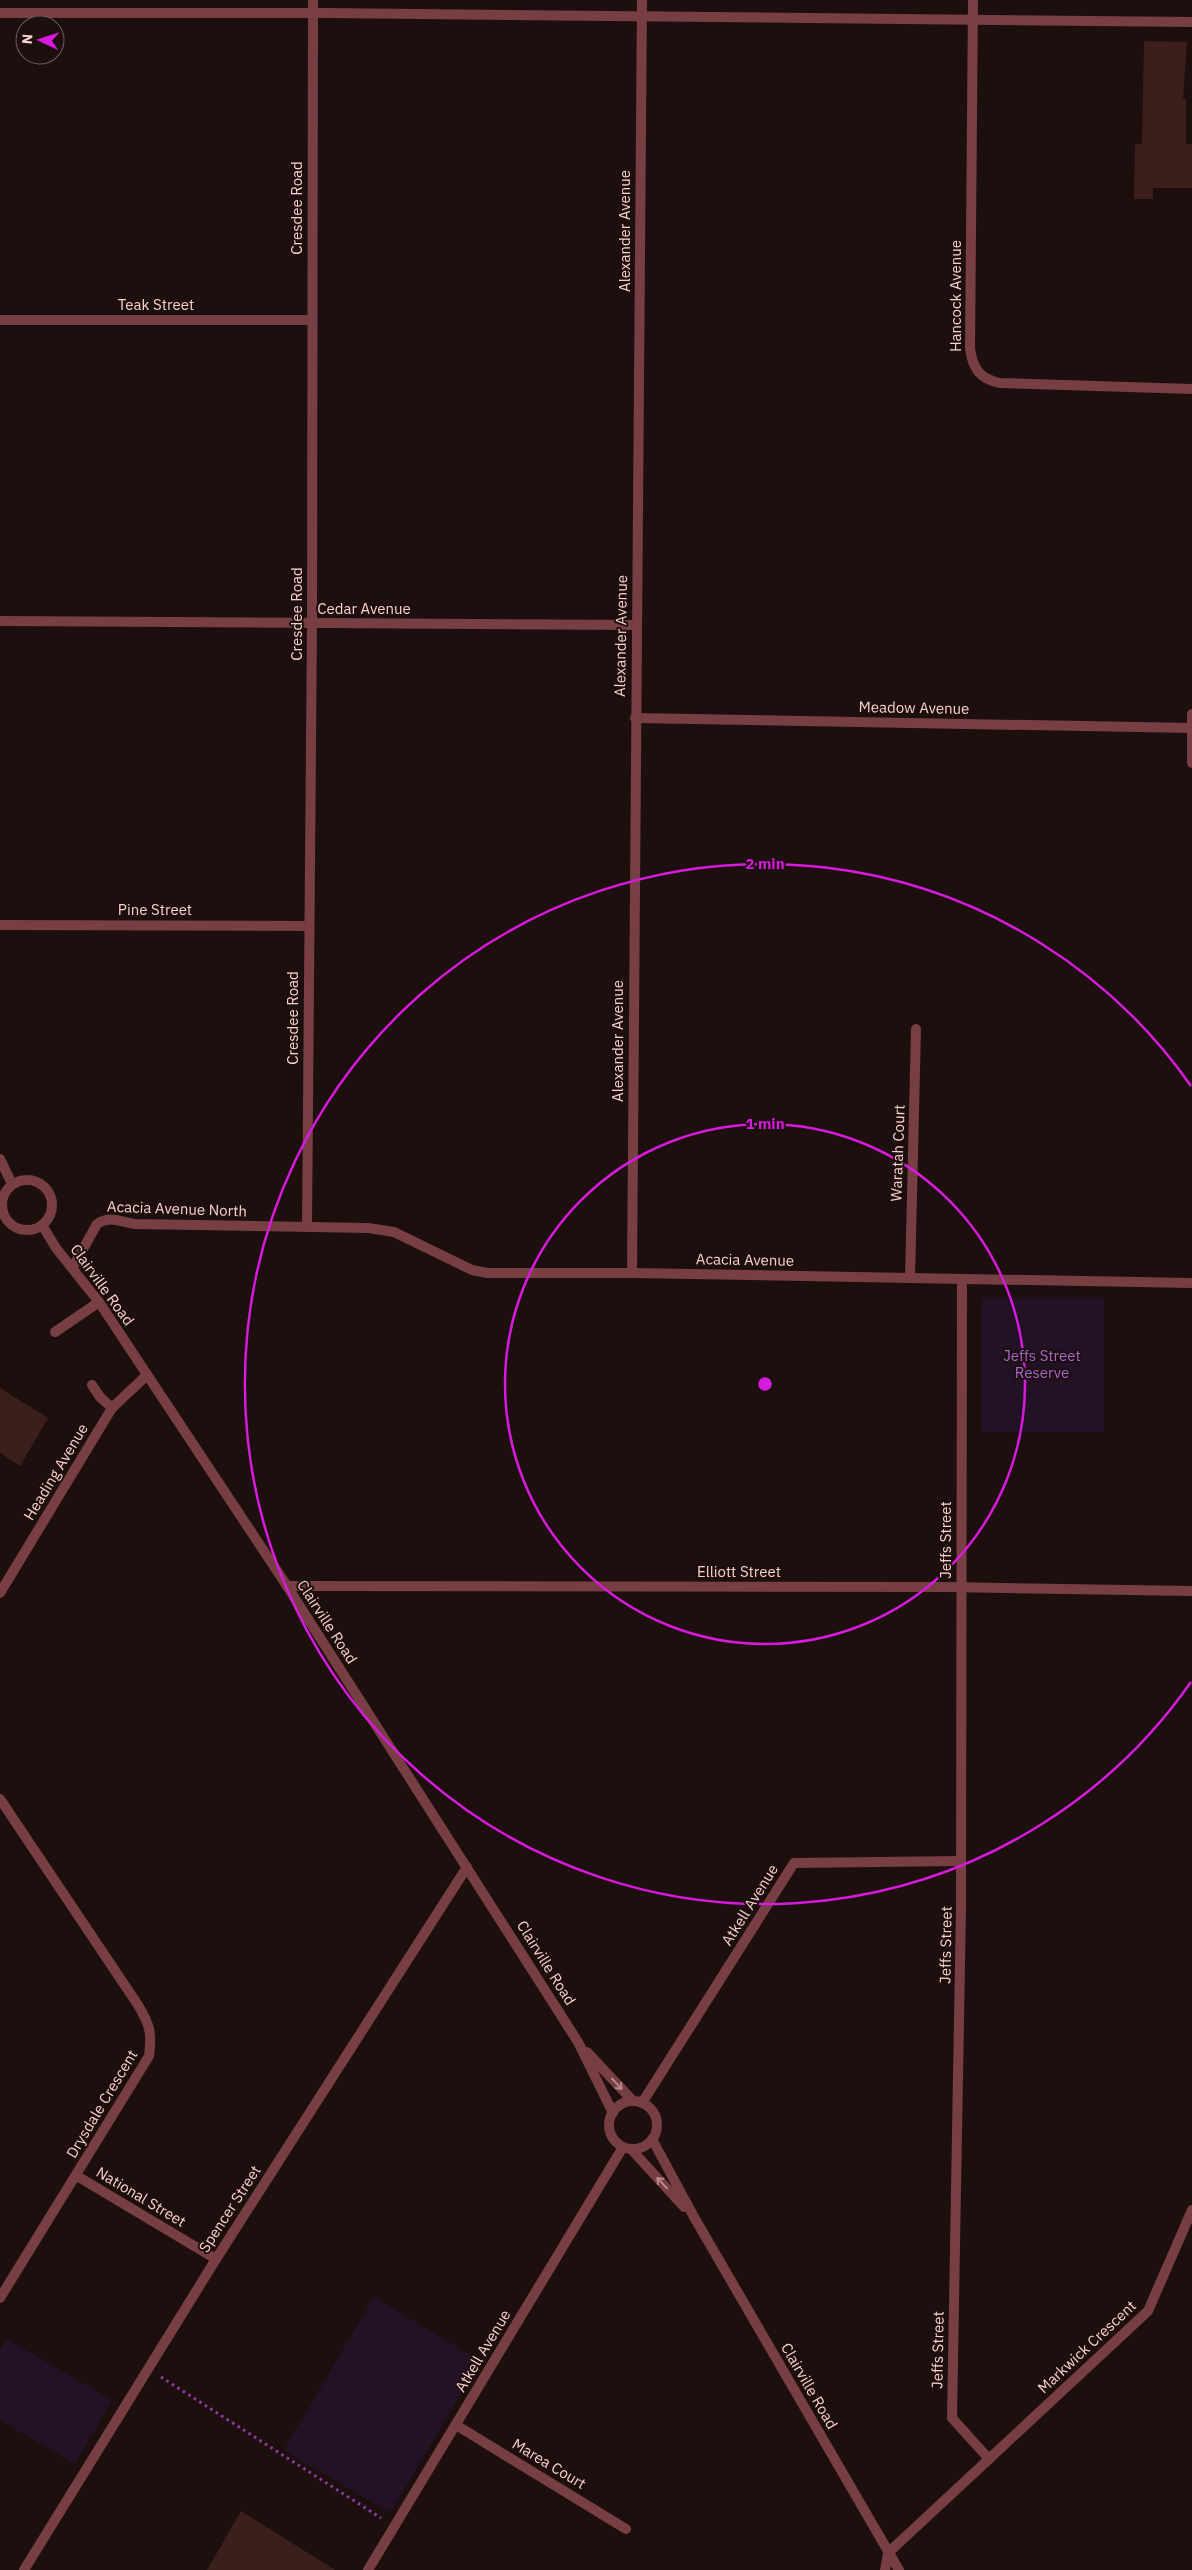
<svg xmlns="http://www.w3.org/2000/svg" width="1192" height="2570" font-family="'IBM Plex Sans',sans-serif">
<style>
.green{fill:#231226}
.building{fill:#3c1f1c}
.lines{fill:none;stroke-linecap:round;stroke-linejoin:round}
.path{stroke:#903ba3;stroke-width:3;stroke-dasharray:2.5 4;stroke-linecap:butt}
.service{stroke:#773e43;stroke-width:10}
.minor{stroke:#773e43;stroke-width:10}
.oneway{stroke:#b8878a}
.ring{fill:none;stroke:#d81adc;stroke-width:2.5}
.labels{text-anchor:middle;stroke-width:4;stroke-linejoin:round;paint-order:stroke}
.street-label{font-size:15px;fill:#f9d0d0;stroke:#1d0f0e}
.park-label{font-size:15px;fill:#a965d0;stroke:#1d0f0e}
.centre{fill:#d81adc;stroke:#1d0f0e;stroke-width:2.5}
.ring-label{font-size:15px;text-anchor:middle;font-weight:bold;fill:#d81adc;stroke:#1d0f0e;stroke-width:4;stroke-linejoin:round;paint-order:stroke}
</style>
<rect width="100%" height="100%" fill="#1d0f0e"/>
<!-- green -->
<g class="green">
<rect x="981" y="1297" width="123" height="135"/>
<path d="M374,2297l106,64 -90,152 -106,-63z"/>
<path d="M7,2339l105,61 -37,64 -75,-44v-69z"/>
</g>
<!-- building -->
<g class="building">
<path d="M1144,41l43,1 -4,57h3v45h6v44h-39v11h-19l1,-55h7z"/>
<path d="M0,1388l48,30 -28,48 -20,-13z"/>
<path d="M241,2511l94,59h-128z"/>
</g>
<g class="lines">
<!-- path -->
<path class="path" d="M161,2377l220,141"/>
<!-- service -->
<g class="service">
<path d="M55,1332l44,-30"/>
<path d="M92,1385l8,12 12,11"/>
</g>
<!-- minor -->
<g class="minor">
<path d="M973,0l-3,349c3,20 10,30 30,34l192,6"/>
<path d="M0,13h327l865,9"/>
<path d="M0,320h311"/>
<path d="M0,621l637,4"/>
<path d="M1192,714v49"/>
<path d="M635,718l557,10"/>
<path d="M0,925l309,1"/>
<path d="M0,1159l12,25"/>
<circle cx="27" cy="1205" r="25"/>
<path d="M42,1225l14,23 43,54 188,284 291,456 35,71"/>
<path d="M307,1227l5,-604 1,-623"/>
<path d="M73,1267l24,-43c13,-9 23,-2 38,0l233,4 26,4 78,38 15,3h145l560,10"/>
<path d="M632,1273l10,-1273"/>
<path d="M910,1278l6,-249"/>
<path d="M287,1586l660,1 245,4"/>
<path d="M0,1593l112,-185 35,-33"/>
<path d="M0,1799l138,206c12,20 14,28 11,51l-149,242"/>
<path d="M587,2052l46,49"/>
<circle cx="633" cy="2125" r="24"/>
<path d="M642,2103l152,-240 167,-2"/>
<path d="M652,2139l42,78 205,353"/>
<path d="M631,2149l53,58"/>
<path d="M77,2176l139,83"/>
<path d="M456,2425l170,104"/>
<path d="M989,2459l159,-148 44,-101"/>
<path d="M24,2570l192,-311 251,-392"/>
<path d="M368,2570l255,-423"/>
<path d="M885,2570l3,-17 101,-94 -37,-41 9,-511 1,-628"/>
</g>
</g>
<!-- one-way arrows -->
<defs><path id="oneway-shaft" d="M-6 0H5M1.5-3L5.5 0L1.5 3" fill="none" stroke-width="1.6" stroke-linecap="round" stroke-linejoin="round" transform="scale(1.25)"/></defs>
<g class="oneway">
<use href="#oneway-shaft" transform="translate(617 2084) rotate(47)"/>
<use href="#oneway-shaft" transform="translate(662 2183) rotate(-133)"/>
</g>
<!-- distance rings -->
<g class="ring">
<circle cx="765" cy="1384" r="260"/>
<path d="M1191 1682A520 520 0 1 1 1191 1086"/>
</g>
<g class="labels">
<!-- street labels -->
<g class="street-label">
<text transform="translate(297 208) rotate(-90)" y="5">Cresdee Road</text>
<text transform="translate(625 231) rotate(-90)" y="5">Alexander Avenue</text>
<text transform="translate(956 296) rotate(-90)" y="5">Hancock Avenue</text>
<text x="156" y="310">Teak Street</text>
<text x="364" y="614">Cedar Avenue</text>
<text transform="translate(297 614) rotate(-90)" y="5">Cresdee Road</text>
<text transform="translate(621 636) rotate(-89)" y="5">Alexander Avenue</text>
<text transform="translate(914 708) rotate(1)" y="5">Meadow Avenue</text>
<text x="155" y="915">Pine Street</text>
<text transform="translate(293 1018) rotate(-90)" y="5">Cresdee Road</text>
<text transform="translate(618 1041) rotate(-90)" y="5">Alexander Avenue</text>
<text transform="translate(898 1153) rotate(-88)" y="5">Waratah Court</text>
<text transform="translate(177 1209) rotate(2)" y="5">Acacia Avenue North</text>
<text transform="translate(745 1260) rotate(1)" y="5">Acacia Avenue</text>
<text transform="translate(102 1285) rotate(54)" y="5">Clairville Road</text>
<text transform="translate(56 1472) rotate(-59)" y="5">Heading Avenue</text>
<text transform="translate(946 1540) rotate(-90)" y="5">Jeffs Street</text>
<text x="739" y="1577">Elliott Street</text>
<text transform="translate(327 1622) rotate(57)" y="5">Clairville Road</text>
<text transform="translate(750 1905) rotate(-58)" y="5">Atkell Avenue</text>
<text transform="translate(946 1945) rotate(-89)" y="5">Jeffs Street</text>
<text transform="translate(546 1963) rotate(58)" y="5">Clairville Road</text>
<text transform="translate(102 2104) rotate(-59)" y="5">Drysdale Crescent</text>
<text transform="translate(141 2197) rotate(31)" y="5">National Street</text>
<text transform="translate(230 2209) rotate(-57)" y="5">Spencer Street</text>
<text transform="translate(1087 2347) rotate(-43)" y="5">Markwick Crescent</text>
<text transform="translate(938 2350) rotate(-89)" y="5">Jeffs Street</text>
<text transform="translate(483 2351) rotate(-59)" y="5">Atkell Avenue</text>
<text transform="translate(809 2386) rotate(60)" y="5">Clairville Road</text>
<text transform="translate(549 2464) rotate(31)" y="5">Marea Court</text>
</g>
<!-- park labels -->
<g class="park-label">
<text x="1042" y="1361">Jeffs Street<tspan x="1042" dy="17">Reserve</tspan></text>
</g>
</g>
<circle cx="765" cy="1384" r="8" class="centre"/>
<g class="ring-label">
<text x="765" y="869">2 min</text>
<text x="765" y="1129">1 min</text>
</g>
<!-- north arrow -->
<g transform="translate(40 40) rotate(274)"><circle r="24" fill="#1d0f0e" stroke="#755c5c"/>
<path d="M0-4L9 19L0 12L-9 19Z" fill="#d81adc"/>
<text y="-8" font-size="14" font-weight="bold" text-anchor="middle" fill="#f9d0d0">N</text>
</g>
</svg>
